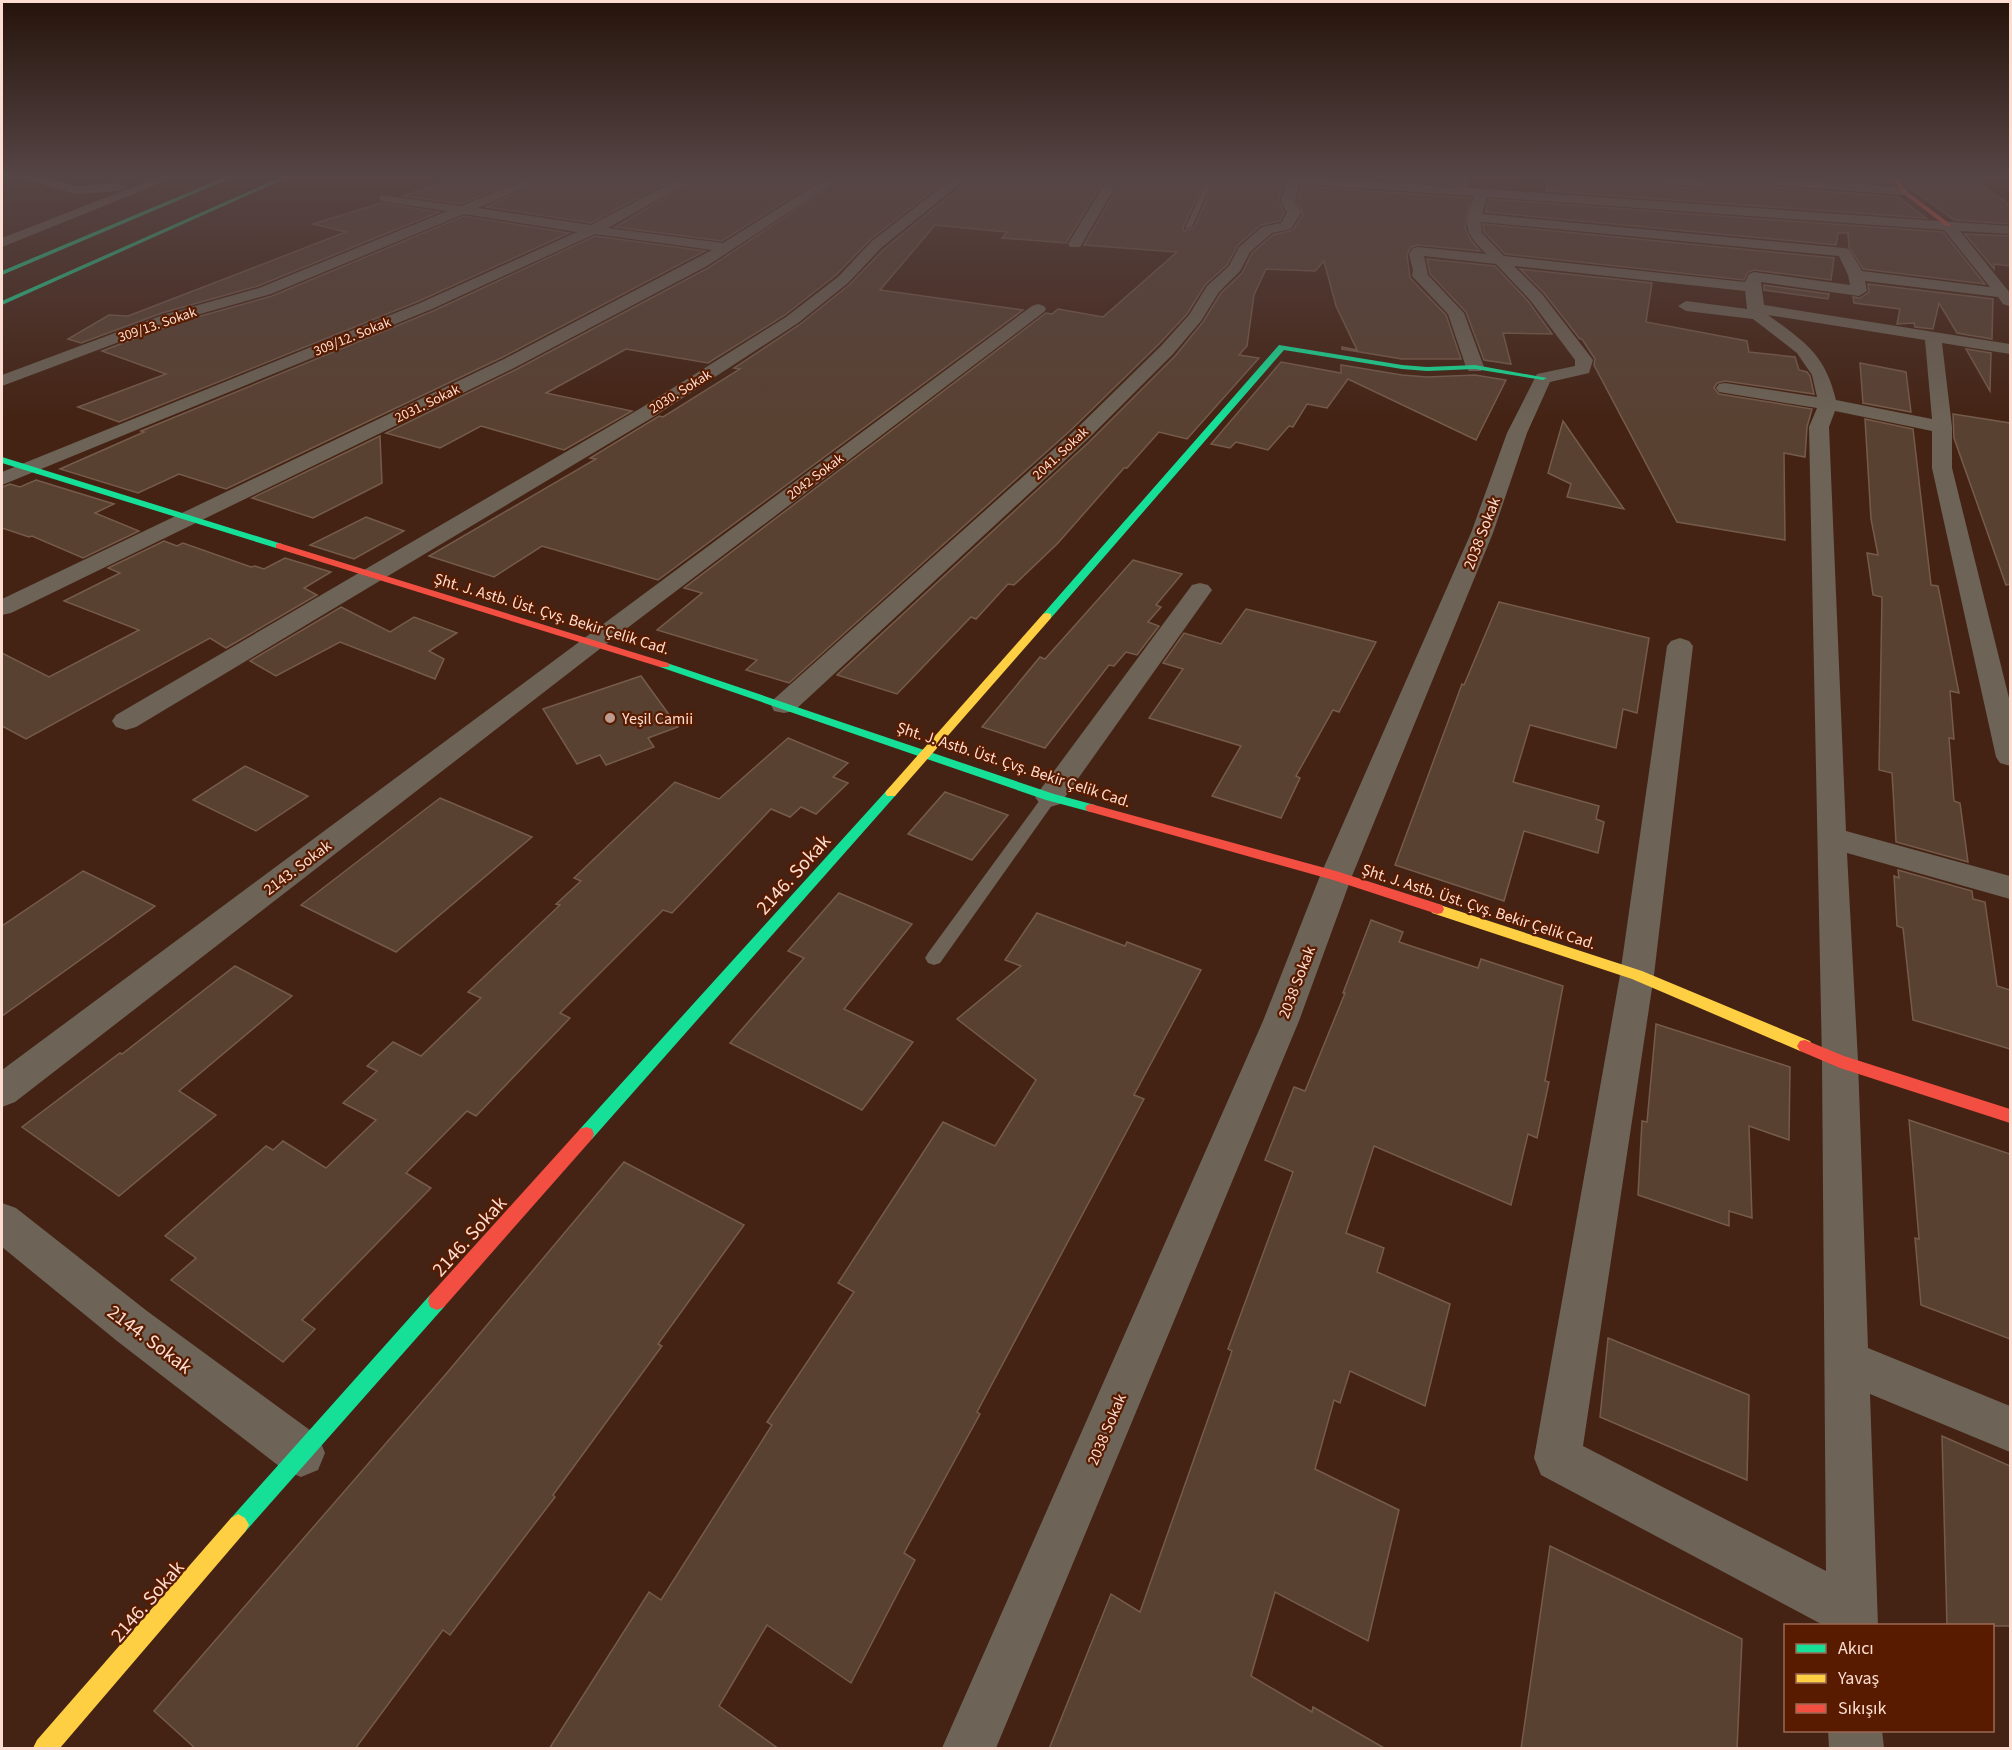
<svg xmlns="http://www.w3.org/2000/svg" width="2012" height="1750" font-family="'Source Sans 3',sans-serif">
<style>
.building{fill:#594132;stroke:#755b4a;stroke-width:1.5}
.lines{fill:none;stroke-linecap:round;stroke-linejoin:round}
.lane{fill:#6d6356;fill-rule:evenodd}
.street{fill:#6d6356;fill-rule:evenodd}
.fast{fill:#16e098;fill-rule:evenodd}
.slow{fill:#ffcf43;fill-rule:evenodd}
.jam{fill:#f24e42;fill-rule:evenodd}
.poi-dot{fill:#bc9c8f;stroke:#581b00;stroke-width:2}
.labels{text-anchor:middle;stroke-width:4.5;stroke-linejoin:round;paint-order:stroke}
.far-street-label{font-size:14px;fill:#fdddd1;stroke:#581b00}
.street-label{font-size:16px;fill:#fdddd1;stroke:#581b00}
.poi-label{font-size:16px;fill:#fdddd1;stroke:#581b00;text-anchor:start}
.near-street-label{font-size:20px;fill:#fdddd1;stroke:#581b00}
</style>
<rect width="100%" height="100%" fill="#442314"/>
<!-- building -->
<g class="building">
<path d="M466,175h64l-69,29 -59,-8z"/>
<path d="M555,175h126l-90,48 -105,-16z"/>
<path d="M703,175h124l-105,66 -107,-14z"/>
<path d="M848,175l104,1 -81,63 -35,36 -51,40 -77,48 -82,-14 -80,44 86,18 -68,39 -83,-24 -41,22 -54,-15 131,-64 191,-101z"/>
<path d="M1044,175l62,2 -40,66 -64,-5 5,-6 -72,-7 -55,65 143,20 -365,270 -116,-34 -48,31 -65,-21 167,-97 -6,-1 69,-42 4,1 77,-48 -6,-1 65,-43 50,-40 35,-36 88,-72 66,5z"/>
<path d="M1138,175l32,2v-2h37l-24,53 1,3 10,-3 23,-53h5l8,6 53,4 -4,15 5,13 -4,8 -19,4 -23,20 -11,20 -22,20 -18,29 -28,30 -88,86 -282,253 -43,-13 11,-10 -100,-30 45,-37 -18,-5 362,-275 6,1 6,-5 45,8 74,-65 -93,-7 39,-67 13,1z"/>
<path d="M1316,175h83v6z"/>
<path d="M1409,175h58v11l-58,-4z"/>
<path d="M1547,175h46l8,6 99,8 7,-4v-4l-7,-4 -23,-2h208l4,9 -110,-8 -6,2 -2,5 4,4 123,10 28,21 -380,-27z"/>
<path d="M1904,175h63l43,30v19l-56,-4 -44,-32z"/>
<path d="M1301,186l170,12 -6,30 6,12 9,11 -62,-6 -7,2 -4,8 3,23 36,37 15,44h-59l-60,-10v-2l15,3 -21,-44 -12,-45 -9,10 -49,-2 -12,26 -7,51 -8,9 20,3 -72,81 -28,-7 -32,36h-3l-66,75 -44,42 -6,-1 -32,35 -5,-2 -74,77 -60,-19 252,-233 86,-86 28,-34 18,-29 21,-20 10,-20 21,-18 20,-5 10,-16 -6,-13z"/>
<path d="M1489,199l454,33 42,52 -122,-15 -14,-22 -1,-14h-10l-2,12 -351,-33z"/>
<path d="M381,203l58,9 -181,74 -96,27 -81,30 -13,-4 41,-24 19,1 218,-84 -33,-8z"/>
<path d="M464,216l105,17 -150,68 -300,121 -41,-15 88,-33 -64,-23 74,-28 96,-27z"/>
<path d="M1483,224l351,34 -3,22 -77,-10 -6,2 -4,8 -239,-26 -21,-22z"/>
<path d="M1965,234l45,2v30l-16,-2v5z"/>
<path d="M595,236l110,15 -202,106 -277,132 -47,-15 -41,19 -78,-24 84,-37 -3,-1 292,-120z"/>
<path d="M1427,259l68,7 33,35 24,33 -49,-1 8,31 -27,-4 -18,-48 -36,-38z"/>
<path d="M1520,269l132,14 -6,39 101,19 2,11 46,5 4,13 8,2 3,4 4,18 -89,-13 -8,2 -3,5 5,6 93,15 -5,18 -2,30 -21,-4 1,87 -108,-18 -83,-157 1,-6 -13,-20h-2l-36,-46z"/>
<path d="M1868,284l125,15 -1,40 -35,-6 -18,-30 -6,26 -18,-2 -1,-4 -17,1 3,-15 -46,-6 -1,-6 7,1 9,-6z"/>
<path d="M1764,285l65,9 -1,5 -64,-9z"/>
<path d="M1966,349l25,4 -1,38z"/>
<path d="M1281,362l60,11v-8l61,10 25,2 48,-2 31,5 -30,60 -128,-61 -21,29 -20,-4 -14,23 -4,-1 -21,24 -32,-8 -6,6 -19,-4z"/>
<path d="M1860,363l46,9 5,40 -48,-9z"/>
<path d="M1953,414l57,9v161l-4,1 -52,-147z"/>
<path d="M1865,419l48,10 18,156 7,1 21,107 -9,-2 4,48 -5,-1 5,63 6,2 8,59 -72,-20 -4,-69 -13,-3 3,-173 -9,-2 -6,-42 11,2 -7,-36z"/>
<path d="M1563,421l40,58 21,30 -57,-12 4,-13 -23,-11z"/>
<path d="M380,436l2,47 -69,35 -61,-20z"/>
<path d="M36,480l78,24 -19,9 44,18 -56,27 -51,-22 -3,1 -27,-9v-41l8,-3 10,3z"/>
<path d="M366,517l38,14 -50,28 -44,-14z"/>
<path d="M164,541l13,5 6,-3 68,24 4,-1 9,3 21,-11 46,14 -27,16 13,7 -91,53 -16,-10 -184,101 -24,-13v-73l47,24 90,-47 -75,-29 56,-28 -12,-5z"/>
<path d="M1133,560l49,14 -26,31 5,2 -13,15 11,4 -22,29 -11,-3 -12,14 -5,-1 -64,83 -63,-21 58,-70 5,2z"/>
<path d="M1499,602l150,36 -12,75 -14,-4 -7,39 -86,-23 -17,57 86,24 -3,13 8,3 -6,31 -74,-22 -20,70 -109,-36 67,-181 2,1z"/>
<path d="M341,607l49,25 24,-15 43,16 -28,18 15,8 -9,20 -95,-37 -64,34 -26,-15z"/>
<path d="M1246,609l130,33 -37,70 -6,-2 -37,66 4,2 -19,40 -69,-22 29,-50 -92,-28 34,-49 -20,-6 21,-30 37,11z"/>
<path d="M641,676l37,51 -30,11 6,9 -48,18 -6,-10 -23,9 -34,-55z"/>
<path d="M788,738l60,25 -15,14 15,6 -32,31 -15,-7 -11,10 -19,-8 -99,104 -9,-3 -103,103 10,5 -94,98 -9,-5 -61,62 25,15 -129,132 13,9 -32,33 -112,-82 25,-22 -31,-22 101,-90 7,4 10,-9 43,27 50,-48 -33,-17 34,-32 -10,-5 26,-24 28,14 60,-58 -13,-6 92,-87 -4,-1 25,-23 -7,-3 101,-96 44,17z"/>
<path d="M245,766l63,30 -52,35 -63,-31z"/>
<path d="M945,792l63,23 -36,45 -64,-26z"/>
<path d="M440,798l92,39 -136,115 -95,-47z"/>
<path d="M1898,870l74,21 1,8 12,3 12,84 13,4v59l-97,-29 -10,-92 -6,-2 -3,-50 5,2z"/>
<path d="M83,871l72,35 -153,110v-90z"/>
<path d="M839,893l73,31 -68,85 69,33 -51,68 -132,-67 74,-85 -16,-7z"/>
<path d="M1037,913l88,33 2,-4 74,28 -67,125 10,4 -167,313 3,2 -76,139 11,7 -64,123 -84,-58 -48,81 60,43h-230l100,-157 12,8 111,-175 -5,-3 87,-130 -16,-9 105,-161 52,24 41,-66 -79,-61 64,-53 -16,-6z"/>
<path d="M1371,920l32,12 -4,10 79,26 3,-9 82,27 -18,95 4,1 -12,56 -9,-4 -17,71 -137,-59 -28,87 38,15 -7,24 73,32 -25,102 -75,-35 -10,32 -6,-3 -19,69 84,41 -31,131 -93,-49 -24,84 61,36 1,-5 73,42h-337l62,-155 29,18 92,-261 -4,-2 65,-177 -28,-12 29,-73 11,4 40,-98h-2z"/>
<path d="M235,966l57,30 -113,95 37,24 -97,81 -97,-69 98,-74 2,1z"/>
<path d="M1656,1024l134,43 -1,73 -40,-14 3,92 -23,-7v15l-91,-31 4,-74 5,1z"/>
<path d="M1909,1120l101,34v185l-89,-34 -6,-67 4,1z"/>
<path d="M624,1162l120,63 -86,119 4,2 -109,149 2,2 -105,138 -7,-5 -88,119h-159l-42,-38 292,-337z"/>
<path d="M1608,1338l141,57 -2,85 -147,-63z"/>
<path d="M1942,1436l68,30v160h-63z"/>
<path d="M1550,1546l192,93 -5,110h-216z"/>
</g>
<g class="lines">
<!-- lane -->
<g class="lane">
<path d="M1209,175h6l-23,52 -7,2z"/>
<path d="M1401,175h6l-1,14 -5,-1z"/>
<path d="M1050,792l5,1 3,4 -3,4 -115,162 -6,2 -6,-2 -3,-5 3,-5 117,-160z"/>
</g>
<!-- street -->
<g class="street">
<path d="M19,175h20l38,11 42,-3 6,4 -6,4 -43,3 -55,-16z"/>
<path d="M164,175h17l-179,72v-9z"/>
<path d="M536,175h17l-75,33 113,17 95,-50h15l-93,53 115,15 108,-68h15l-139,91 -191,101 -505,246 -9,2v-16l502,-240 208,-109 -117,-16 -163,75 -430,176v-13l418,-169 157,-71 -113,-18 -193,80 -96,27 -173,65v-11l161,-60 96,-27 188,-77 -61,-9 -5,-1 -2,-3 2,-3 80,11z"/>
<path d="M957,175h14l-89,72 -34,36 -50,40 -143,93 -519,311 -10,3 -10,-3 -4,-6 4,-6 525,-307 145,-91 52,-40 34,-36z"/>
<path d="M1110,175h12l-42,72h-10l-2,-3z"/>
<path d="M1224,175h60l726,51v8l-50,-3 50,62 -1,13 -6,-2 -5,-7 -133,-16 2,10 -8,5 -98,-14 3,23 246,39v10l-68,-11 10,84v41l58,234v64l-10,-3 -4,-6 -64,-289v-37l-97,-20 -6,16 17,404 164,45v23l-163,-46 11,208 10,287 142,58v46l-140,-58 8,232h-53l-284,-151 -7,-17 86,-483 47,-329 4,-5 9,-3 9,3 4,5 -39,329 -71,471 243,125 -4,-510 -13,-634 8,-19 -92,-15 -6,-1 -3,-4 3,-4 6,-1 92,14 -5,-22 -15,-22 -44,-34 -67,-8 -8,-5 8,-5 61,8 -2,-18 -231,-25 28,28 48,62 3,4 -4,13 -39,9 -23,51 -34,100 -141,343 -53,145 -303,727h-54l321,-727 57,-145 151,-343 36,-100 30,-59 38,-8v-6l-45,-60 -34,-36 -72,-8 4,19 36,38 20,54 -3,4h-12l-3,-4 -18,-53 -36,-38 1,-6 -4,-16 4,-6 5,-1 68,7c-23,-24 -22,-27 -12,-58l-175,-12 -4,17 6,12 -10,16 -19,4 -22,19 -10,19 -21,21 -18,29 -28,33 -86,86 -293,271 -10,2 -10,-2 -3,-6 3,-6 299,-267 88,-86 28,-31 18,-29 22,-20 10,-19 23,-20 19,-4 6,-10 -6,-12 5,-18 -56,-4zM1487,197l457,33 46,57 -128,-16 -13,-22 -5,-1 -362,-34zM1481,222l358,34 9,19 2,10 -96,-13 -5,2 -4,8 -241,-26 -22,-23zM1768,315l157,25 7,79 -96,-19c-11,-46 -31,-58 -68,-85z"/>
<path d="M1595,175h53l52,4 6,4 -6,4 -99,-8z"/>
<path d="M1779,178l124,9 6,4 -6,4 -128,-10 -2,-3 2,-3z"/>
<path d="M1038,304l6,2 2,3 -2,3 -443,336 -586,454 -13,5v-37l1030,-764z"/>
<path d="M1200,583l8,2 4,5 -152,214 -10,3 -10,-3 -5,-7 5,-7 152,-205z"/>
<path d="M2,1203l14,5 131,103 171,125 7,17 -7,17 -17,7 -17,-7 -167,-129 -115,-94z"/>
<path d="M1828,1730h54l2,18h-55z"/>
</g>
<!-- fast -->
<g class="fast">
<path d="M230,175h8l-236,100v-4z"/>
<path d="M286,175h7l-291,130v-4z"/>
<path d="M1279,345l123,20 25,2 48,-2 72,13 -4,2 -68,-11 -48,2 -25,-2 -118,-19 -233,268h-8v-4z"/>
<path d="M2,457l280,87 2,2 -8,2 -274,-85z"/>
<path d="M664,662l390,132 41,11 2,3 -6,4 -45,-12 -386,-133 -2,-2z"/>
<path d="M891,789l4,1 2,3 -2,3 -303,343 -6,2 -6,-2 -2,-5 2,-5 307,-339z"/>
<path d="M437,1292l7,3 2,6 -2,6 -199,225 -7,4 -7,-4 -4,-7 4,-7 199,-223z"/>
</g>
<!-- slow -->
<g class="slow">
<path d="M1047,613l4,1v4l-156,178h-8l-2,-3 2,-3 156,-176z"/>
<path d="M1437,904l205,67 168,70 3,5 -3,5 -5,1 -5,-1 -168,-72 -200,-66 -2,-4 2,-4z"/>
<path d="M238,1514l7,4 4,7 -4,7 -185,216h-27l4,-8 194,-222z"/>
</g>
<!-- jam -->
<g class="jam">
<path d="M1891,175h6l8,15 45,34v2h-4l-45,-34z"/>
<path d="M279,543l389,120 2,2 -2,2h-8l-384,-119v-4z"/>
<path d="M1091,804l245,67 106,34 2,4 -2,4 -5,1 -104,-34 -246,-69 -2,-3 2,-3z"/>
<path d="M1805,1040l39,16 166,53v14l-170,-55 -40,-17 -3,-5 3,-5z"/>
<path d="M586,1127l6,2 2,5 -2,5 -148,168 -7,3 -7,-3 -2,-6 2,-6 150,-166z"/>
</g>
</g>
<!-- sky -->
<linearGradient id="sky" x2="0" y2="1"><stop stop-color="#25130b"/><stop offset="0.42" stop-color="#564545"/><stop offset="1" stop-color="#564545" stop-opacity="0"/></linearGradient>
<rect width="2012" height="420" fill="url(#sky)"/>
<!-- markers -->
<circle class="poi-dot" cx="610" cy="718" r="6"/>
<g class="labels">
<!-- far-street labels -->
<g class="far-street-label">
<text transform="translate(157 324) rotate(-19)" y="5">309/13. Sokak</text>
<text transform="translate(352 336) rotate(-22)" y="5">309/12. Sokak</text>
<text transform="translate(680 391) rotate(-32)" y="5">2030. Sokak</text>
<text transform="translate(427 403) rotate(-26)" y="5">2031. Sokak</text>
<text transform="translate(1060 453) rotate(-43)" y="5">2041. Sokak</text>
<text transform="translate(815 476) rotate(-37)" y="5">2042 Sokak</text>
</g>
<!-- street labels -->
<g class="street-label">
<text transform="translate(1481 533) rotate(-69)" y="6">2038 Sokak</text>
<text transform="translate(552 613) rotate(17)" y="6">Şht. J. Astb. Üst. Çvş. Bekir Çelik Cad.</text>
<text transform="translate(1014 764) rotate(18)" y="6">Şht. J. Astb. Üst. Çvş. Bekir Çelik Cad.</text>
<text transform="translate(297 867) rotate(-37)" y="6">2143. Sokak</text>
<text transform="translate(1479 906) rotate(18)" y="6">Şht. J. Astb. Üst. Çvş. Bekir Çelik Cad.</text>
<text transform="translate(1296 982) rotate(-69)" y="6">2038 Sokak</text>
<text transform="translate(1106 1429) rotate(-67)" y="6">2038 Sokak</text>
</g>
<!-- poi labels -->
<g class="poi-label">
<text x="622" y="724">Yeşil Camii</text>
</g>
<!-- near-street labels -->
<g class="near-street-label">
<text transform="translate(793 874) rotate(-48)" y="7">2146. Sokak</text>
<text transform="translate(469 1236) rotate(-48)" y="7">2146. Sokak</text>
<text transform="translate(150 1339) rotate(37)" y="7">2144. Sokak</text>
<text transform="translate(147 1601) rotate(-49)" y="7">2146. Sokak</text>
</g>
</g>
<!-- border -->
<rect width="2012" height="1750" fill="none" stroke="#fdddd1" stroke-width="6"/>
<!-- legend -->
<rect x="1784" y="1624" width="210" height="108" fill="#581b00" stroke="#9a6954" stroke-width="1.5"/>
<rect x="1796" y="1644" width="30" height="9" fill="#16e098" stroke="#9a6954" stroke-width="1.5"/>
<text x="1838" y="1654" font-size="18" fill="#fdddd1">Akıcı</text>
<rect x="1796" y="1674" width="30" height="9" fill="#ffcf43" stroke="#9a6954" stroke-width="1.5"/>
<text x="1838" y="1684" font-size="18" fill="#fdddd1">Yavaş</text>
<rect x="1796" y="1704" width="30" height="9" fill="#f24e42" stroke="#9a6954" stroke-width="1.5"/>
<text x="1838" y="1714" font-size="18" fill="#fdddd1">Sıkışık</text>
</svg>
